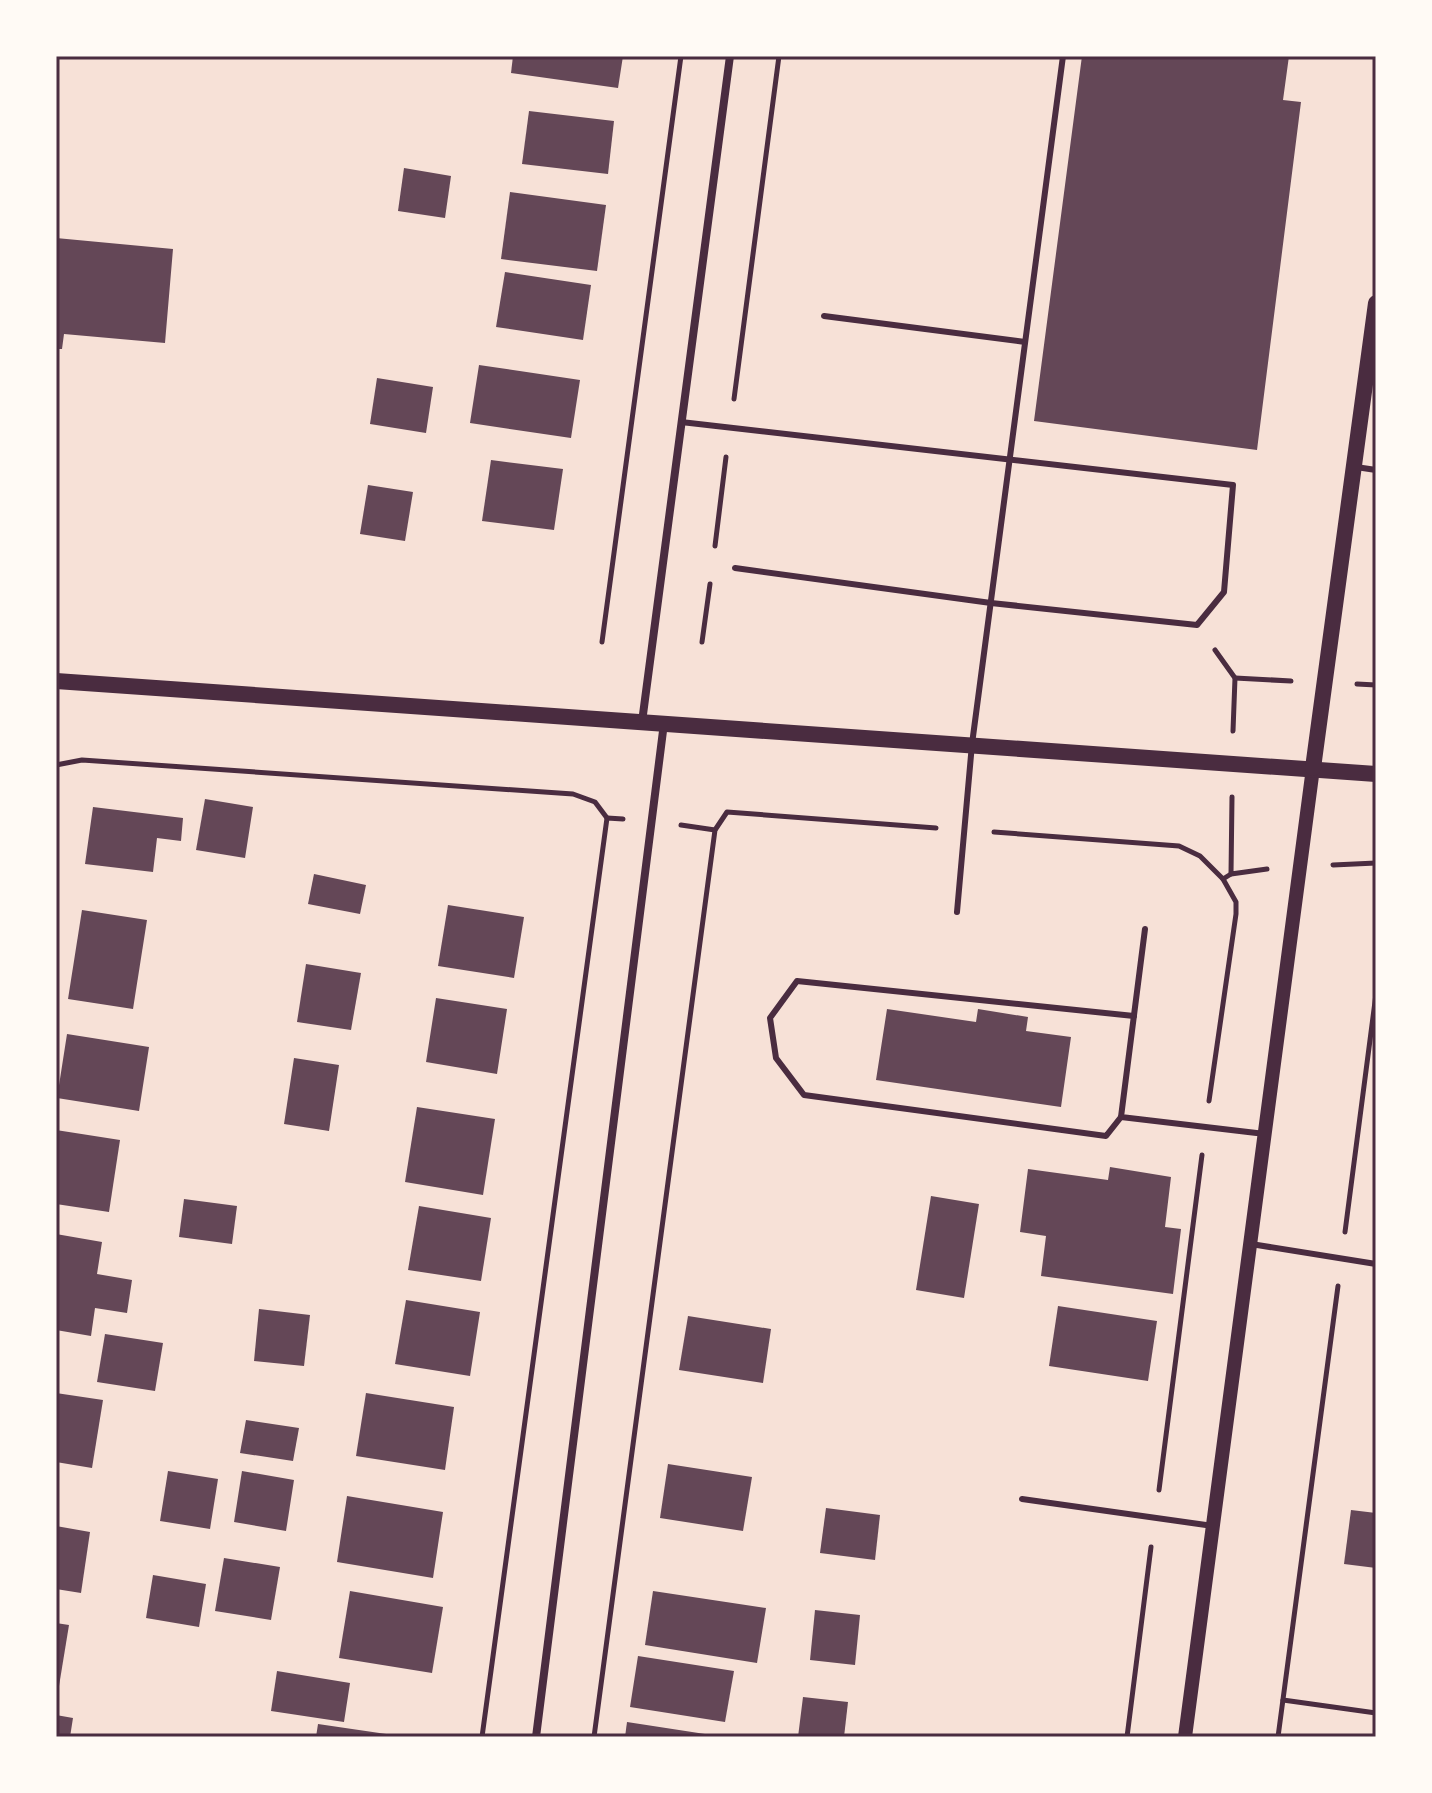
<svg xmlns="http://www.w3.org/2000/svg" width="1432" height="1793" font-family="'IBM Plex Serif',serif">
<style>
.building{fill:#644757}
.lines{fill:none;stroke-linecap:round;stroke-linejoin:round}
.path{stroke:#4a2c40;stroke-width:5}
.service{stroke:#4a2c40;stroke-width:6}
.minor{stroke:#4a2c40;stroke-width:8}
.tertiary{stroke:#4a2c40;stroke-width:14}
.secondary{stroke:#4a2c40;stroke-width:16}
.neatline{fill:none;stroke:#4a2c40;stroke-width:3}
</style>
<rect width="100%" height="100%" fill="#f7e1d7"/>
<!-- building -->
<g class="building">
<path d="M513,56h110l-5,32 -107,-15z"/>
<path d="M1082,56h207l-6,44 18,2 -44,348 -223,-29z"/>
<path d="M529,111l85,10 -6,53 -86,-10z"/>
<path d="M404,168l47,8 -6,42 -47,-7z"/>
<path d="M510,192l96,13 -9,66 -96,-12z"/>
<path d="M56,238l117,11 -8,94 -101,-9 -2,15h-6z"/>
<path d="M505,272l86,13 -8,55 -87,-13z"/>
<path d="M479,365l101,15 -9,58 -101,-15z"/>
<path d="M377,378l56,9 -7,46 -56,-9z"/>
<path d="M491,460l72,9 -9,61 -72,-9z"/>
<path d="M368,485l45,7 -8,49 -45,-7z"/>
<path d="M205,799l48,8 -8,51 -49,-8z"/>
<path d="M93,807l90,11 -2,23 -24,-3 -4,34 -68,-8z"/>
<path d="M314,874l52,11 -6,29 -52,-10z"/>
<path d="M448,905l76,12 -10,61 -76,-12z"/>
<path d="M82,910l65,10 -14,89 -65,-10z"/>
<path d="M306,964l55,9 -10,57 -54,-8z"/>
<path d="M436,998l71,11 -10,65 -71,-12z"/>
<path d="M887,1009l89,13 2,-13 50,8 -2,14 45,6 -10,70 -185,-27z"/>
<path d="M67,1034l82,13 -10,64 -82,-13z"/>
<path d="M294,1058l45,7 -10,66 -45,-7z"/>
<path d="M417,1107l78,12 -12,76 -78,-13z"/>
<path d="M56,1130l64,10 -11,72 -53,-8z"/>
<path d="M1110,1167l61,10 -6,50 16,2 -8,65 -132,-18 5,-40 -26,-4 8,-63 80,11z"/>
<path d="M931,1196l48,8 -15,94 -48,-8z"/>
<path d="M184,1199l53,7 -5,38 -53,-7z"/>
<path d="M419,1206l72,12 -10,63 -73,-11z"/>
<path d="M56,1234l46,8 -5,32 35,6 -5,33 -32,-5 -4,28 -35,-6z"/>
<path d="M406,1300l74,12 -10,64 -75,-12z"/>
<path d="M1058,1306l99,15 -9,60 -99,-15z"/>
<path d="M259,1309l51,6 -6,51 -50,-5z"/>
<path d="M688,1316l83,13 -8,54 -84,-13z"/>
<path d="M105,1334l58,9 -8,48 -58,-9z"/>
<path d="M56,1393l47,7 -11,68 -36,-6z"/>
<path d="M366,1393l88,14 -9,63 -89,-14z"/>
<path d="M246,1420l53,8 -6,33 -53,-8z"/>
<path d="M668,1464l84,13 -9,54 -83,-13z"/>
<path d="M168,1471l50,8 -8,50 -50,-8z"/>
<path d="M242,1471l52,9 -8,51 -52,-9z"/>
<path d="M347,1496l96,16 -10,66 -96,-16z"/>
<path d="M826,1508l54,7 -5,45 -55,-7z"/>
<path d="M1351,1510l25,3v55l-32,-4z"/>
<path d="M56,1526l34,6 -9,61 -25,-4z"/>
<path d="M224,1558l56,9 -9,53 -56,-9z"/>
<path d="M153,1575l53,9 -7,43 -53,-9z"/>
<path d="M350,1591l93,16 -11,66 -93,-15z"/>
<path d="M653,1591l113,17 -9,55 -112,-18z"/>
<path d="M815,1610l45,5 -5,50 -45,-5z"/>
<path d="M56,1623l13,2 -10,61 -3,-1z"/>
<path d="M638,1656l96,15 -9,51 -95,-15z"/>
<path d="M277,1671l73,12 -6,39 -73,-11z"/>
<path d="M803,1697l45,5 -4,35h-46z"/>
<path d="M56,1715l17,3 -3,19h-14z"/>
<path d="M627,1722l78,12v3h-80z"/>
<path d="M318,1724l75,11v2h-77z"/>
</g>
<g class="lines">
<!-- path -->
<g class="path">
<path d="M734,399l45,-343"/>
<path d="M715,546l11,-89"/>
<path d="M602,642l79,-586"/>
<path d="M702,642l8,-58"/>
<path d="M1215,650l20,28 -2,53"/>
<path d="M1235,678l56,3"/>
<path d="M1357,684l19,1"/>
<path d="M56,765l26,-5 491,34 22,8 12,16"/>
<path d="M1232,797l-1,77 36,-5"/>
<path d="M681,825l34,5"/>
<path d="M994,832l185,14 21,10 23,23 8,-5"/>
<path d="M1333,865l43,-2"/>
<path d="M1209,1101l27,-187v-12l-13,-23"/>
<path d="M1345,1232l31,-238"/>
<path d="M1159,1490l43,-335"/>
<path d="M1283,1700l93,13"/>
<path d="M482,1737l125,-919 16,1"/>
<path d="M594,1737l121,-907 12,-18 209,16"/>
<path d="M1127,1737l24,-190"/>
<path d="M1278,1737l60,-451"/>
</g>
<!-- service -->
<g class="service">
<path d="M824,316l201,26"/>
<path d="M681,422l552,63 -9,107 -27,33 -206,-22 -256,-35"/>
<path d="M1356,467l20,3"/>
<path d="M957,912l15,-168 91,-688"/>
<path d="M1145,929l-24,188 144,17"/>
<path d="M1121,1117l-15,19 -302,-41 -28,-37 -6,-40 27,-37 337,35"/>
<path d="M1251,1244l125,20"/>
<path d="M1022,1499l191,27"/>
</g>
<!-- minor -->
<g class="minor">
<path d="M642,722l88,-666"/>
<path d="M536,1737l128,-1014"/>
</g>
<!-- tertiary -->
<path class="tertiary" d="M1185,1737l128,-969"/>
<!-- secondary -->
<g class="secondary">
<path d="M56,681l1320,93"/>
<path d="M1313,768l63,-465"/>
</g>
</g>
<!-- border -->
<rect width="1432" height="1793" fill="none" stroke="#fffaf5" stroke-width="116"/>
<rect x="58" y="58" width="1316" height="1677" class="neatline"/>
</svg>
